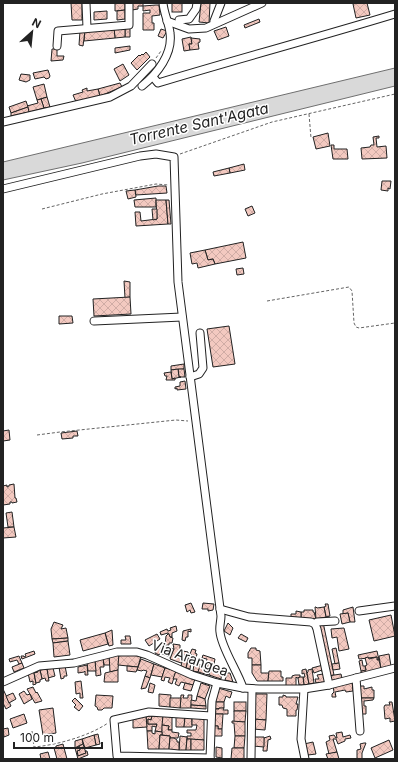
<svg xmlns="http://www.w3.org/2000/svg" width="398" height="762" font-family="Inter,sans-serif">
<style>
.water{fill:#d9d9d9;stroke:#6f6f6f}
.building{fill:url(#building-cross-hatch);stroke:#222}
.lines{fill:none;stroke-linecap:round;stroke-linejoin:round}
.minor-casing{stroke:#222;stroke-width:9}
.path{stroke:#646464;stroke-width:1;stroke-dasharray:3 2;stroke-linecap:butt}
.minor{stroke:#fff;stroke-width:7}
.labels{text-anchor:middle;stroke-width:3;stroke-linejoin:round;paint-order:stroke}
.street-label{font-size:14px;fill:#222;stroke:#fff}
.water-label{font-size:15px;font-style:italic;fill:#222;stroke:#fff}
</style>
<defs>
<pattern id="building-cross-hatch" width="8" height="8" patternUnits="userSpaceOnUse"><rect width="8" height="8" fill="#f3c9c0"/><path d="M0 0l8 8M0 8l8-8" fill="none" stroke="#d0aca5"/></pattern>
</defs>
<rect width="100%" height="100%" fill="#fff"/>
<!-- water -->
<path class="water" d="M395,68v18l-313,77 -79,17v-18z"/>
<!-- building -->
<g class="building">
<path d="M71,3h11v17h-10z"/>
<path d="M115,3h10v7l-10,1z"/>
<path d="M130,3h13v3h-5v3l-6,1z"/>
<rect x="172" y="3" width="10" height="9"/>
<path d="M201,3h9l-1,20 -10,-1z"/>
<path d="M357,3h10l3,12 -14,3 -3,-14z"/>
<path d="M156,5h3l1,10 -8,1v7h2v7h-11v-17h7v-3l-7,1v-5z"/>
<path d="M125,10v9l-8,1v-9z"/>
<path d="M107,11v8l-13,1v-8z"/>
<path d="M259,19l1,3 -15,6 -1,-3z"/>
<path d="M130,27v10h-5v-9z"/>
<path d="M226,27l3,9 -11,4 -4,-9z"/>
<path d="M114,28h11v9l-10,1z"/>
<path d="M114,28l1,10 -31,3 1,-12z"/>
<path d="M161,29l6,2 -4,7 -5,-2z"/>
<path d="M80,31h5l-2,15 -4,-1z"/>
<path d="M191,37l1,7h-3l1,6 -6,1 -2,-12z"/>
<path d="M191,38l9,1v3l-2,1 1,6 -9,1 -1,-6h3z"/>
<path d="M130,46v4l-15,3v-5z"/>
<path d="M52,49h5v7h7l-1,4 -12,1z"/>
<path d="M146,52l4,5 -13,13 -6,-7 8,-8 1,1 2,-2 1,1z"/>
<path d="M123,64l6,11 -9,6 -6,-12z"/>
<path d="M48,70l2,6 -1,2 -3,1 -2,-2 -9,2 -2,-6z"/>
<path d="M21,74l9,1v5l-4,2 -7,-2z"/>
<path d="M120,83l2,4 -22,9 -2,-7z"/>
<path d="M44,84l3,13 -10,3 -4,-13z"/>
<path d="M87,88v3l11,-2 2,7 -24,6 -3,-7 10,-3 -1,-2z"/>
<path d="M47,97l3,10 -6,1 -3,-9z"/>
<path d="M41,99l3,9 -15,4 -2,-6 11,-3 -1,-3z"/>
<path d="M26,101l2,6 -17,6 -2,-6z"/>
<path d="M28,107l1,5 -18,4v-3z"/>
<path d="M328,133l2,13 -14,3 -3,-12z"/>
<path d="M379,136v2h-3l1,9 9,-1 1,12 -25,1 -1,-11 9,-1 1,-2h3l-1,-8z"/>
<path d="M331,145h3v4h13l1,10h-15z"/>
<path d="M244,164l1,6 -15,3 -1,-5z"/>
<path d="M229,168l1,5 -16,3 -1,-4z"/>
<path d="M382,181h9l-1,8 -2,-1v3l-7,-1z"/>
<path d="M158,186h8l1,7 -31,2 -1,-5z"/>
<path d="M135,190l1,7 -8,2 -2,-8z"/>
<path d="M156,198v9h-21l-1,-7z"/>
<path d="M156,200h10l2,24 -32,2 -1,-14h5l1,9 16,-2z"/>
<path d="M166,200h3l2,24h-3z"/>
<path d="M252,206l3,7 -7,3 -3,-7z"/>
<path d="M152,209h5v10l-4,1z"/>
<path d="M243,242l3,16 -31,6 -2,-5 -5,1 -3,-10z"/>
<path d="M205,250l3,10 5,-1 2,5 -17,4 -1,-5 -5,1 -2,-11z"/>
<path d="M243,268l1,6 -7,1 -1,-6z"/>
<path d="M124,281l6,1v15l-5,1z"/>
<path d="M130,297l1,17 -37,2 -1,-17z"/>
<path d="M59,316h13l1,7 -14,1z"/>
<path d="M229,326l6,38 -22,3 -6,-38z"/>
<path d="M184,364v5l-13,1v-4z"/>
<path d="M178,369h6l1,8h-6z"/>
<path d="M178,369l1,8h2l-9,2 -1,-9z"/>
<path d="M171,372l1,7 3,-1v2h-9l1,-4h-2l-1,-3z"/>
<path d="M185,381l1,8 -9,1v-2l-2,1v-2l5,-1v-4z"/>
<path d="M9,430l1,10 -7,1v-10z"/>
<path d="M77,431l1,5h-5v2l-11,1 -1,-6z"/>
<path d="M14,484l1,14h1l1,4 -5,1v-1h-2v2l-7,1v-19l4,-1v2l2,-1v-1z"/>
<path d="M12,512l2,15h-6l-2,-14z"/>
<path d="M14,527l2,10 -13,1v-10z"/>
<path d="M191,603l4,9 -4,1 -1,-3 -3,2 -2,-7z"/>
<path d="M203,603l11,1 -1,6 -5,1v-2h-6z"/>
<path d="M325,604h3l2,12 -4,1 -2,-10 2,-1z"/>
<path d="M315,607h1l1,1 7,-1 2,10 -10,2z"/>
<path d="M353,607l2,15h-5l-2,-9 -5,1v-4z"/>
<path d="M304,610h9v2h1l2,7 -15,-1v-6h3z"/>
<path d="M296,611l5,1v6l-10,-1v-3h5z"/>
<path d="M348,613l2,9 -8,2 -2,-10z"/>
<path d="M391,615l4,21 -21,5 -5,-21z"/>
<path d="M54,622l9,3 -2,4 5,-1 2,10 -16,1 -1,-10z"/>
<path d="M323,622l11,53 -6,1 -11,-52z"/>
<path d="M228,623l5,5 -3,7 -6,-4z"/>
<path d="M176,626l1,5 -5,2v4h-2l-2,-4 -7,2 -1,-3 7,-3 1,2 3,-1 -1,-2z"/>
<path d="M344,628l5,21 -10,2 -2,-14 -5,1 -1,-9z"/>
<path d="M191,629v3l-3,-1v6h-2l-1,4 -3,-1 1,-9z"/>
<path d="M112,630l1,15 -4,1 -4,-13z"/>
<path d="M105,633l3,11 -25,7 -3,-11z"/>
<path d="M157,634l3,5 -11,7 -4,-6z"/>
<path d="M168,634h1l1,3 3,1 -1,5h-3v2h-4l1,-9z"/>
<path d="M241,634l7,4 -2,4 -8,-4z"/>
<path d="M125,636h5l1,8h-10v-4h5z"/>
<path d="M68,638v3l-15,2 -1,-4z"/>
<path d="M68,641l2,14 -16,2 -1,-14z"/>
<path d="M159,644l15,5 -4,8 -10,-4 -1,2 -4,-2z"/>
<path d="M173,644l7,1v4l3,2 -1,2 2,1 -3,9 -11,-4 4,-10z"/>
<path d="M251,648h5v2l4,1 1,14h-9v-7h-4v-5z"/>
<path d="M336,648l3,15 -4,1 -3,-15z"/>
<path d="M192,649l4,1 -1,3 2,1 -2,8 -4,-1 1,-6 -2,-1z"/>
<path d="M34,651l1,3 -13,5 -1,-3h3v1l2,-1 -1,-2z"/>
<path d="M183,651l5,1v2h1l-3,14 -5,-2 3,-12 -2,-1z"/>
<path d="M377,651l2,9h-2v-3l-18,2 -1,-4z"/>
<path d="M109,654l1,11h-6l-1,-8z"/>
<path d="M109,654h10l-1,16 -8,2z"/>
<path d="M119,654l22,2 -3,11 -20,-2z"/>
<path d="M190,654l2,1 -2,14 -4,-1z"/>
<path d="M389,654l2,12 -10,3 -2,-13z"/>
<path d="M203,655l12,4 -2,10 -6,-1 1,-4 -2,-1 1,-4 -5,-1z"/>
<path d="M19,656l3,7 -3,1 -2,-4 -7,2 -1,-3z"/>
<path d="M368,657l1,2 8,-2v3h2l2,9 -20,4v-2l5,-1 -1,-4 2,-1 -2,-7z"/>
<path d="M103,658l1,9h-4l1,8 -5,1 -1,-17z"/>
<path d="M141,659l13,5 -4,14 -5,-2 2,-5 -4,-1 -1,1 -5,-1z"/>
<path d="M362,660l1,6h2l1,4 -5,1 -2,-10z"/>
<path d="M95,661l1,10h-8l-1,-9z"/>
<path d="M22,663l2,5 -10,4 -2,-5z"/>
<path d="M339,663l1,6 -7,1 -1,-6z"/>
<path d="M154,664l11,4 -3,9 -11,-2z"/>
<path d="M194,664l7,1 -3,7 -5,-1z"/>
<path d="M87,665l1,10h-3v-4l-1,1 -6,1v-6z"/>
<path d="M252,665h9v8h8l-1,8h-11l-5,-8z"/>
<path d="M323,665l2,7h-3v-2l-8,3 -2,-5z"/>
<path d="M65,666l2,10h-3v2l-3,1 -2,-12z"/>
<path d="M127,666l11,1 -2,5 -9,-1z"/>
<path d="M200,666l11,3 -2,6 -11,-3z"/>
<path d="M53,668l2,8 -7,2 -1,-9z"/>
<path d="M165,668l11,3 -4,13 -4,-2 2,-4 -5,-1 -1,4 -3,-1z"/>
<path d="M47,669l2,12h-3l-1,-3 -3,1 -2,-9z"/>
<path d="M211,669l11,2 -1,8 -12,-4z"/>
<path d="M306,669l3,15 -5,1 -1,-8h2l-1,-4 -2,1v-4z"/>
<path d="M312,669l2,14 -5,1 -2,-11 1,-1v-2z"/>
<path d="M38,670v2l-4,1 2,11 -3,1v-4l-3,1 -2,-9z"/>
<path d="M38,670h2l2,9 -2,1v2l-4,1 -2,-10 4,-1z"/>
<path d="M118,670v12h-14l1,-9z"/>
<path d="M176,671l19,8 -2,6 -12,-3 -2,4 -4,-2 2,-5h-4z"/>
<path d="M269,671h12v6h2v4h-15z"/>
<path d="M227,673h3l3,9 -8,-2z"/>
<path d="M323,674l2,8 -9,1 -1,-4h4l-2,-4z"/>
<path d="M341,674l1,4 -13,3 -1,-5z"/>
<path d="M295,675h5v2l-3,1 -1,-1v9h-10v-8h6v-2z"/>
<path d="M145,676l5,2 -4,10 -5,1z"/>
<path d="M300,677h3l1,8h-5l-1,-7z"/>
<path d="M81,681l2,17h-3v-5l-4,1 -1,-12z"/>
<path d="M352,682l1,9 -7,1 -1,-2 -10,2 1,5h-4v-3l2,-2 -1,-6z"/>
<path d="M150,683l5,2 -2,8 -5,-1z"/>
<path d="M185,683l8,2 -2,6 -8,-2z"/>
<path d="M201,683l9,3 -5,13 -8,-3z"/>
<path d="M359,686h5v3l8,-2v3h2v8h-15z"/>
<path d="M33,687l3,6 1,-1 5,9 -7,2 -8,-14z"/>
<path d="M218,688l14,4 -2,6 -4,-2 -2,6h-10z"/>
<path d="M3,689l8,17 -5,3 -3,-6z"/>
<path d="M24,691l3,4 3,-1 2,5 -8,5 -5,-10z"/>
<path d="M13,693l3,6 -7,4 -3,-7z"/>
<path d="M159,694l12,1 -1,12 -11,-1z"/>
<path d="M254,694h13l-1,26 -13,-1z"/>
<path d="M96,695l17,1 -1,12h-8l-2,2h-4l-1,-3 -2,-1z"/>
<path d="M181,695h3l-1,3h5v-3h4l-1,13h-11z"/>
<path d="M283,695l3,1v1h12l-2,7h2l-1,6h-1v6h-9v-7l-4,-1 -1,-3h-3v-8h4z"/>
<path d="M197,696l8,3 1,7 -15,-1v-5l5,1z"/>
<path d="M75,698l8,8 -4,5 -5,-4 2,-2 -4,-4z"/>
<path d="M170,698h11l-1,10 -10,-1z"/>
<path d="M359,698h15l-1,2 -9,1v5h2v8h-7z"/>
<path d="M214,702h10v6l-10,1z"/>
<rect x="234" y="702" width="12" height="9"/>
<path d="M389,702h3l3,19 -5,1v-4l-5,1 -1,-12 1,-2h5z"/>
<path d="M191,705l15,1v3l-15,-1z"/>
<path d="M53,708l3,25 -13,2 -4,-25z"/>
<path d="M219,708h5l-1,2h5v4h-14v-5h5z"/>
<path d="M234,711h12l-1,11h-11z"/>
<path d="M24,714l3,9 -14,5 -3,-9z"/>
<path d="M214,714h9l-1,15h-4v-3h-5z"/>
<path d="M146,716h6l-1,4 -3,-1v5h9l-1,3 -4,-1v5h-5z"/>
<path d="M146,716l1,11 -14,1v-11z"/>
<path d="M152,716h11l-1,16 -7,-1 2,-7h-9v-5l3,1z"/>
<path d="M163,716l9,1v13h-4l1,-4 -7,-1z"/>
<path d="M176,717h9l-1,10h-8z"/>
<path d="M185,717l7,1v9h-8z"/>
<path d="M192,718h12v22l-17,-1v-3h4v-3h-4v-3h9l1,-5h-5z"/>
<path d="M253,719l13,1 -1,10 -12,-1z"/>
<path d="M232,721l13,1v14h-10l-1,-13h-2z"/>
<path d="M162,725l7,1 -1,4h4v2l7,1 -1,5h-8v-2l-8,-1z"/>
<path d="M213,726h5v3h4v7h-9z"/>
<path d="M8,728l1,7 -5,2 -1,-8z"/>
<path d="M147,731h5v2l3,1v-3l7,1v3h-2l-1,14h-11z"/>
<path d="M342,732l1,5 7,-2 1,3 -6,1v2l-7,3 -2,-5h-3l4,13 -8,2 -3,-12 4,-2 -1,-4 5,-1 2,3h1l-1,-5z"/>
<path d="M98,734l2,10 -4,1 -2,-10z"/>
<path d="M94,735l2,10 -11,3 -3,-9z"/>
<path d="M160,735l10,1 -1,13h-10z"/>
<path d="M180,736l7,1 -1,13h-7z"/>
<path d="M235,736h10l-1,12h-10z"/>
<path d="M270,736l1,3 -3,1 -1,11h-4l1,-13z"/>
<path d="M253,737h11v10l-11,-1z"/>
<path d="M170,738h4l3,2v2h2v8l-10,-1z"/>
<path d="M82,739l1,5 -8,4v-7z"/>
<path d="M187,739h4v11h-5z"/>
<path d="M191,739l13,1v10h-13z"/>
<path d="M389,740l4,10 -18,8 -4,-10z"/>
<path d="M313,742l3,12 -8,1 -4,-11z"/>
<path d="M364,743h2l-4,10v6h-5v-9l4,-1 -1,-5z"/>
<path d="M63,744l4,15h-10l-3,-11 2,-1v-1z"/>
<path d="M83,744l3,9 -8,3 -1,-5 3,-1 -1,-4z"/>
<path d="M79,746l1,4 -3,1 1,5 8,-3 -1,-2h2l1,4 -10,4 -3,-11z"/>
<path d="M216,747l6,1v10l-6,-1z"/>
<path d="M232,748h12v11h-13z"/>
<path d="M48,752l2,7h-9l-1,-5z"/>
<path d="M337,752l2,7h-11l-2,-5z"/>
</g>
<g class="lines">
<!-- minor casing -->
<g class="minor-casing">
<g id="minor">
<path d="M86,3l1,25"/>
<path d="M179,20l10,-1 7,-10 1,-6"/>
<path d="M167,21l22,8 17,-1 56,-25"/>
<path d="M214,21l7,-18"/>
<path d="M57,46l1,-15 71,-6v-22"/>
<path d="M153,77l5,6c79,-24 158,-45 237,-69"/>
<path d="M142,86c15,-12 31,-32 28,-53 -1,-10 -6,-19 -7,-30"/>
<path d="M3,122l107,-25 21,-11 21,-22"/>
<path d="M3,189l137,-33 16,-2 18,3 4,125 43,334c0,5 -2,11 -1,16 1,15 18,40 23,56"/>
<path d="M94,321l88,-4"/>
<path d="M190,377l9,-3 4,-6 -3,-35"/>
<path d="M220,609l29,8 62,5 4,2 2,5 12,56"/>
<path d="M359,611l36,-5"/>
<path d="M315,624l2,-2 18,-1"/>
<path d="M356,678l4,53"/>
<path d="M3,682l36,-16 35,-3 43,-11h20l10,3 45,20 25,8 26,5 16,1h45l25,-4 66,-17"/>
<path d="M304,689l-3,50 4,20"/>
<path d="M210,758l-93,-2 -3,-36 35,-8 62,4"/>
<path d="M210,759l2,-58 5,-18"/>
<path d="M251,759l1,-70"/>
</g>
</g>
<!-- path -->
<g class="path">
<path d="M156,58l5,-7"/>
<path d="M309,114l2,24"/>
<path d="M180,154l92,-32 123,-28"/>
<path d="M42,209l60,-15 54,-10 12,1"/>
<path d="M267,301l82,-14 3,4 2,32 2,4 3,1 36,-5"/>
<path d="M37,435l23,-3 116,-12 12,1"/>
<path d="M32,731l2,16c23,-2 55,-11 74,-24"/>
</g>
<!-- minor -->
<use href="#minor" class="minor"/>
</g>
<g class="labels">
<!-- street labels -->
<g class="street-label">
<text transform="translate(190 658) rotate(20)" y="5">Via Arangea</text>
</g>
<!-- water labels -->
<g class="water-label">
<text transform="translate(199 124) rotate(-13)" y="5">Torrente Sant'Agata</text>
</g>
</g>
<!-- border -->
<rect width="398" height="762" fill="none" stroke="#222222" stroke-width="8"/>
<!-- north arrow -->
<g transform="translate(32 32) rotate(27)" stroke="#ffffff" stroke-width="3" paint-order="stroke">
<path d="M0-3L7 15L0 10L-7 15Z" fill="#222222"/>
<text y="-6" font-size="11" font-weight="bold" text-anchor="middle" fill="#222222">N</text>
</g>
<!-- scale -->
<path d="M14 742v6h88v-6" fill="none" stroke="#222222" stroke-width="2"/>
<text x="20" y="742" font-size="12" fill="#222222" stroke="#ffffff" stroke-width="3" paint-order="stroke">100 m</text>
</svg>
